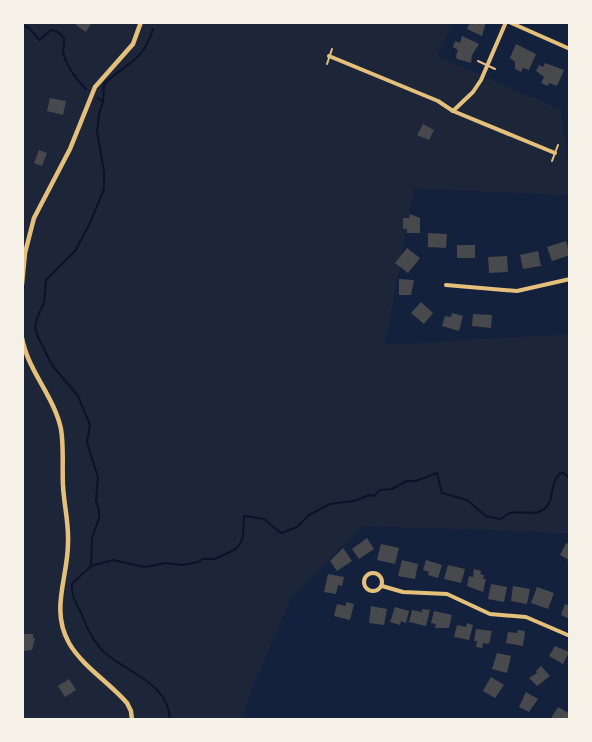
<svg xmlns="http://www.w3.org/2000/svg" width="592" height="742" font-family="'PT Sans Narrow',sans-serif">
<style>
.green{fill:#1d2539}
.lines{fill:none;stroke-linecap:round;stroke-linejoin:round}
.stream{stroke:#0b132b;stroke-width:2}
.building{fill:#48494c}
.service{stroke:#e5c07b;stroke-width:2}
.minor{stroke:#e5c07b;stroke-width:4}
.tertiary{stroke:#e5c07b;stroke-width:4.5}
</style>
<rect width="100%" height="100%" fill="#14213d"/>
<!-- green -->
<path class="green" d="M22,23h431l-16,33 124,54 8,61v25l-155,-8 -29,157 184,-11v199l-206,-7 -73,73 -45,107 -1,13h-221z"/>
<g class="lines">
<!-- stream -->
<g class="stream">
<path d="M22,25l7,3 10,12 12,-10c6,1 11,4 13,9 1,4 -1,9 -1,12 2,13 14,30 23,38"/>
<path d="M153,29c-10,33 -26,33 -49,55l-1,18 -4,12 -2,18 7,39v18l-15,36 -14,26 -29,29 -2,23 -7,15 -2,10 3,9 14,28 26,31 12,29 -3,17 11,36 -2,23 3,9v8l-7,20 -1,28 -19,18c-1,11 4,19 9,29 6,15 12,29 24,40 23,20 64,30 65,67"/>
<path d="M98,98l5,4"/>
<path d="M91,566l22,-6 32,7 20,-4 18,2 15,-3 5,-3h12l21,-10 5,-7 2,-6 1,-20 20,3 17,14 16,-6 12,-12 21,-11 24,-3 16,-6 4,1 6,-6 12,-1 15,-8h9l21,-8 5,20 25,7 19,16 14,3c3,-1 7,-5 10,-6 12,-3 28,5 37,-7 8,-9 1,-18 12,-32l5,-1 6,6"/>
</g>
</g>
<!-- building -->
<g class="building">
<path d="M78,22h14l-6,10 -10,-7z"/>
<path d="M470,22h16l-4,14 -15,-7z"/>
<path d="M462,36l17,8 -7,11 -1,8 -14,-4 -1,-3 2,-6 -5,-3 2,-6 5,2z"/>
<path d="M516,44l20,10 -7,16 -6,-2 -2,4 -6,-3v-7l-5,-4z"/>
<path d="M545,63l19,7 -7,16 -8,-3 -1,3 -7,-3 3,-6 -8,-6 3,-6 4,2z"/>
<path d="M50,98l16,3 -3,14 -16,-4z"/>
<path d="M423,124l11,6 -5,10 -12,-5z"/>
<path d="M39,150l8,3 -5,13 -8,-3z"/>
<path d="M410,214l10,4v15h-13v-4h-4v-11h6z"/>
<path d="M428,233l19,1 -1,14 -18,-1z"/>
<path d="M566,241l4,14 -18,6 -5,-14z"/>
<rect x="457" y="245" width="18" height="13"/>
<path d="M407,248l13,10 -12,15 -13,-10z"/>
<path d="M538,251l3,15 -18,3 -3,-14z"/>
<path d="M507,256l1,16 -19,1 -1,-16z"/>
<path d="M399,279l15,1 -3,15h-12z"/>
<path d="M421,302l12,11 -9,11 -13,-11z"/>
<path d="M452,313l11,3 -4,15 -17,-5 3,-10 6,1z"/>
<path d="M473,314l19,1 -1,13 -19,-2z"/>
<path d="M367,538l7,11 -15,10 -7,-10z"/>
<path d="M566,543l4,2v19l-3,-1 2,-3 -9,-5z"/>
<path d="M381,544l18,4 -4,16 -18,-4z"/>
<path d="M343,548l9,13 -15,10 -7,-10z"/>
<path d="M402,560l16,4 -3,15 -17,-3z"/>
<path d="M426,560l16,5 -4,13 -10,-3 1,-3 -6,-2z"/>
<path d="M448,565l17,4 -4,14 -17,-4z"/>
<path d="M474,569l7,2 -1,3 4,1 -1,4h3l-3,13 -16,-6 2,-10 4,1z"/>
<path d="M328,574l16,3 -2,9 -4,-1 -2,9 -12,-2z"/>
<path d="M491,584l16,3 -3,15 -16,-3z"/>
<path d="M513,586l17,3 -3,15 -16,-3z"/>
<path d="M537,587l17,6 -6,16 -17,-6z"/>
<path d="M346,602l8,2 -4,16 -16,-4 3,-12 9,2z"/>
<path d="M565,604l5,2v13l-9,-4z"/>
<path d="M371,606l16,3 -3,16 -15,-2z"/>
<path d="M395,607l14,4 -3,12 -5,-2 -1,4 -10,-3z"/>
<path d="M422,609l8,1 -4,16 -17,-4 3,-12 10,2z"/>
<path d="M434,611l18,4 -3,13h-14l1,-4 -5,-1z"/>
<path d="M467,623l6,2 -4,15 -15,-3 3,-12 9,2z"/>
<path d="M476,629l16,2 -3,13 -6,-1 -1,5 -6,-1 1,-6h-3z"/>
<path d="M518,630l7,1 -2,15 -17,-3 2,-11 9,1z"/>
<path d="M24,634h9v4h2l-3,12 -8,1z"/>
<path d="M555,646l14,6 -6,12 -14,-8z"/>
<path d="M497,653l14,3 -4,17 -15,-4z"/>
<path d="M541,666l9,10 -13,10 -8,-8 8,-5 -1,-2z"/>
<path d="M491,677l13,8 -9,13 -12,-7z"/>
<path d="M69,679l7,11 -11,7 -7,-11z"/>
<path d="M526,692l12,7 -9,13 -10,-5z"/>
<path d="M558,707l12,7 -3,5 -17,1z"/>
</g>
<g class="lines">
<!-- service -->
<g class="service">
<path d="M478,61l17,8"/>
<path d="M327,64l5,-15"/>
<path d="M552,161l6,-16"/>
</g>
<!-- minor -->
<g class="minor">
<path d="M509,22l61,27"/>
<path d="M329,56l109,45 15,10 102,42"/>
<path d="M453,111l20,-19 8,-12 25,-58"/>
<path d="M446,285l71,6 53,-12"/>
<circle cx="373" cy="582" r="9"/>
<path d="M382,586l21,6 44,2 43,20 36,3 44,19"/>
</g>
<!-- tertiary -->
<g class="tertiary">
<path d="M22,284l3,-31 9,-35 36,-69 25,-62 38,-43 8,-22"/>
<path d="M22,338c6,33 32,58 39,91 3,18 1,38 2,57 1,19 6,37 5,57 0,35 -18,66 1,100 14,24 40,39 58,60l4,8 1,9"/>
</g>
</g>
<!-- border -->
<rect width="592" height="742" fill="none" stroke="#f6f1e7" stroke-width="48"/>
</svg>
